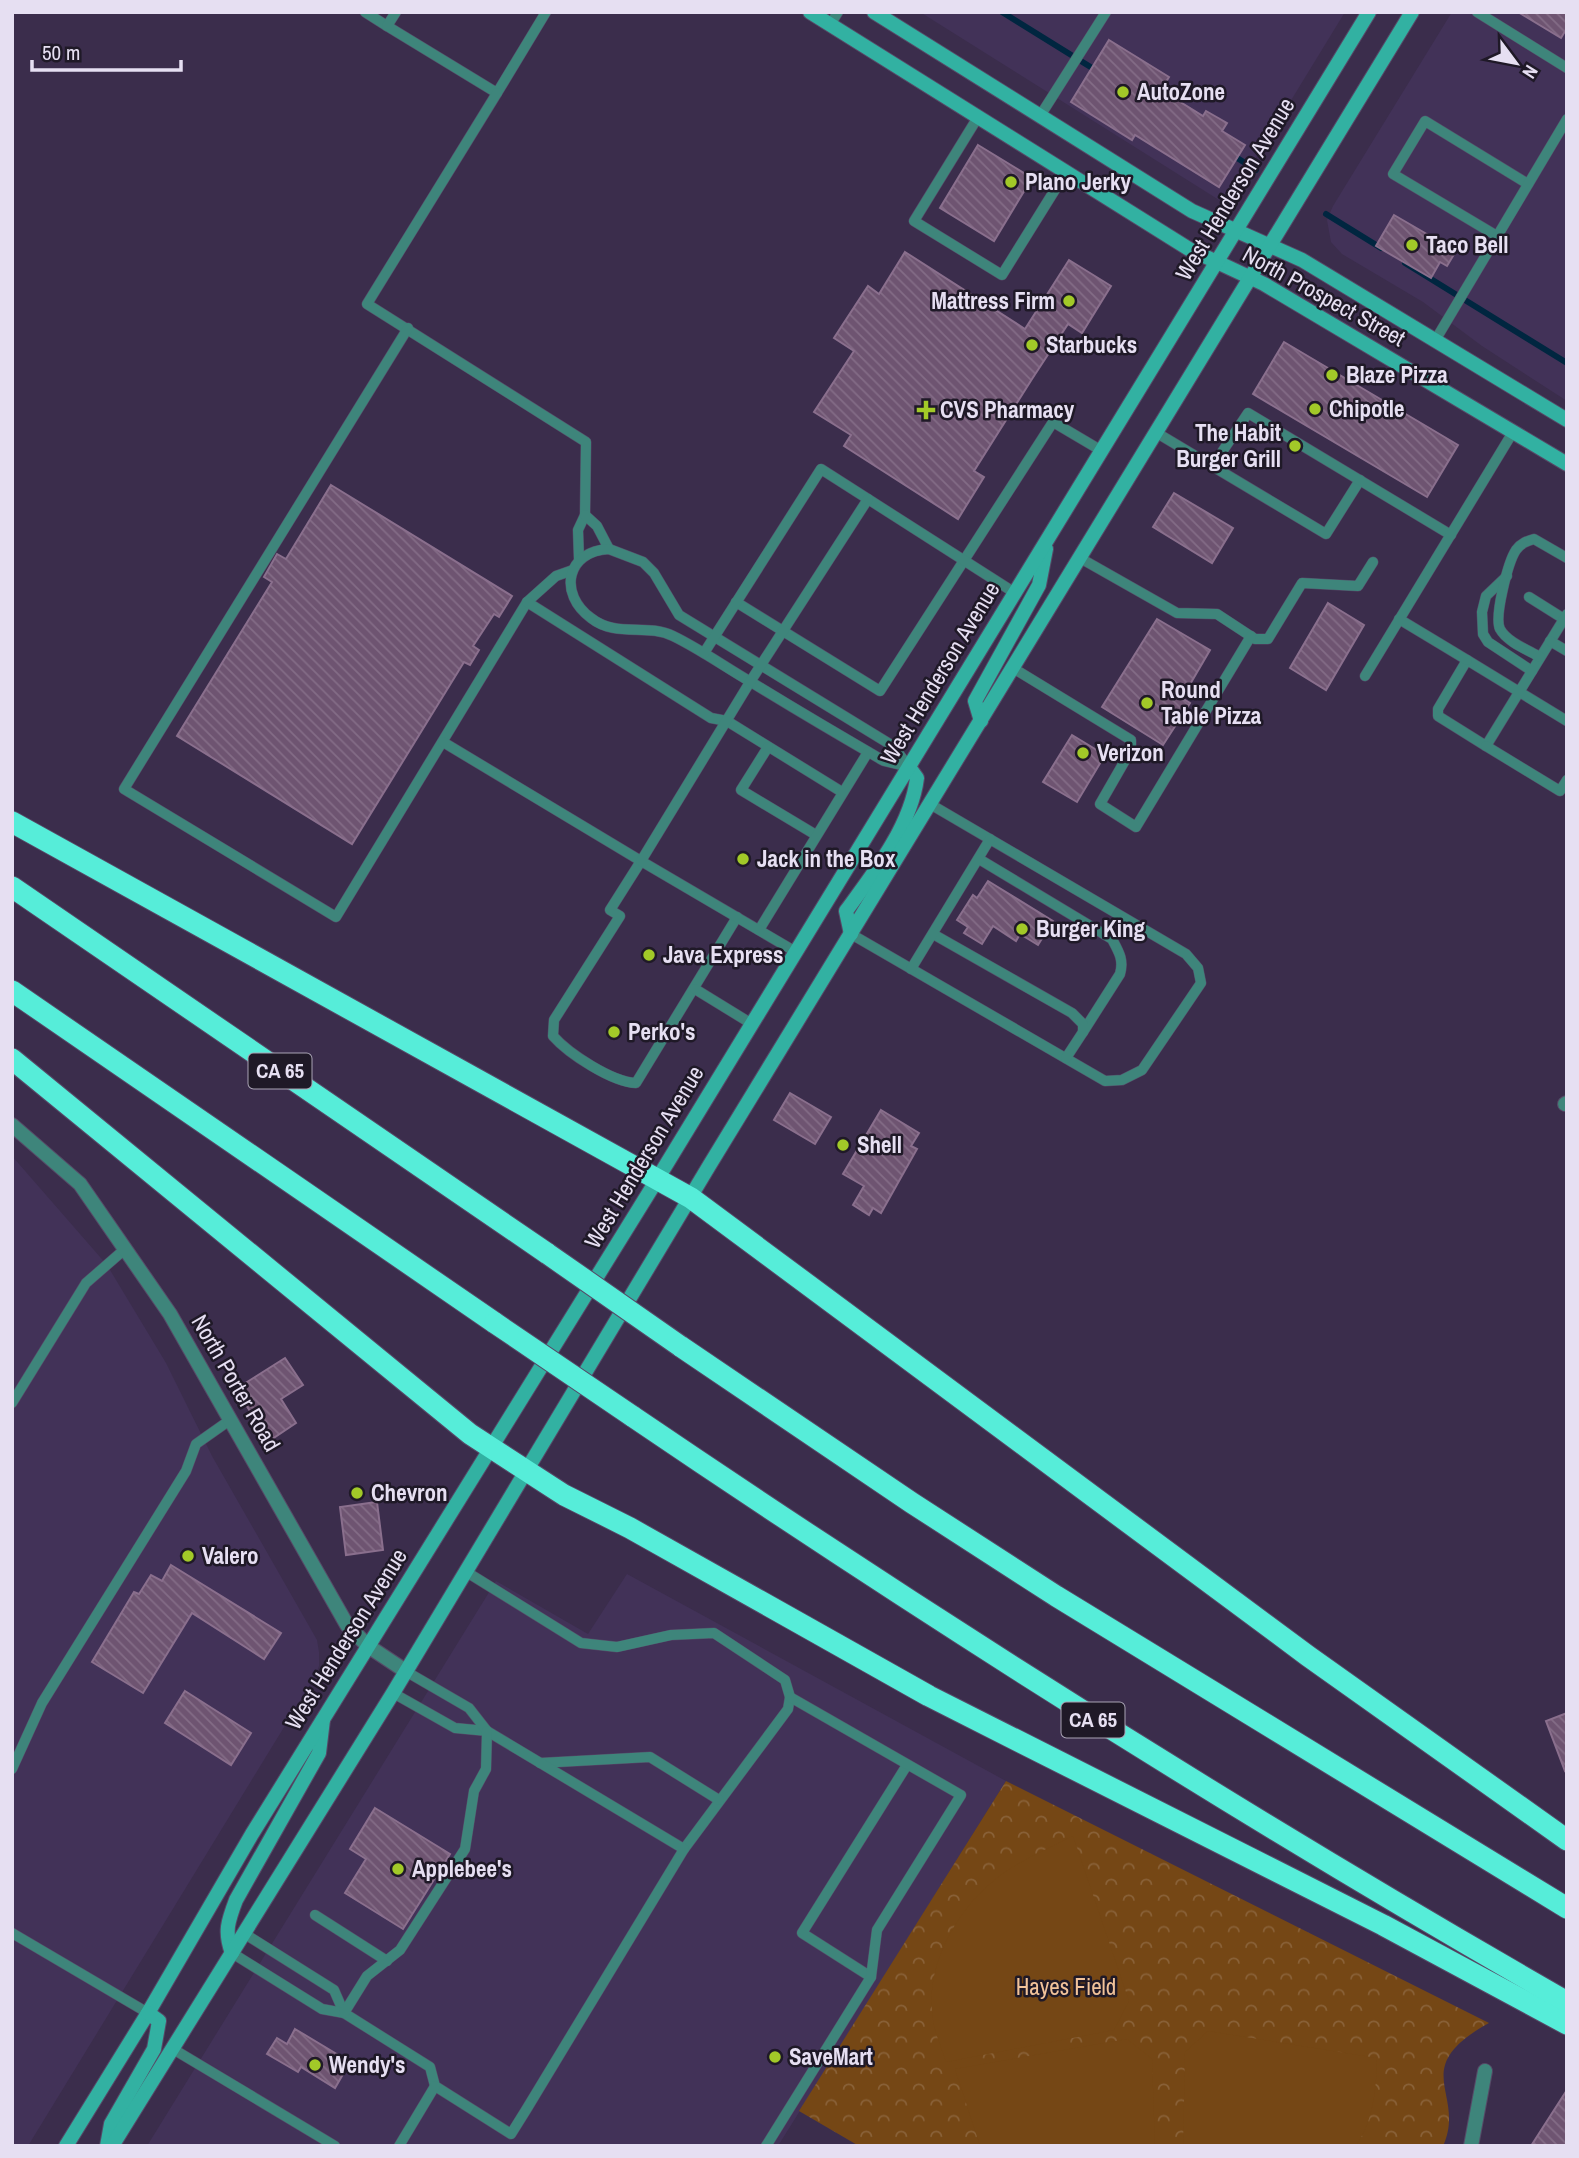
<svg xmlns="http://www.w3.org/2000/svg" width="1579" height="2158" font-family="'Archivo Narrow',sans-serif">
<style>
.built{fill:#423258}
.park{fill:url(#park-crowns)}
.pitch{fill:#754715}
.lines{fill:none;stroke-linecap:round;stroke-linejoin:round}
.stream{stroke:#002640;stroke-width:6}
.building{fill:url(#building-back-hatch);stroke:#8a6f8d;stroke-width:2}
.lane-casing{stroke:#564967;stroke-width:11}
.street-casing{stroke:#564967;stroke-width:16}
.secondary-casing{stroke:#564967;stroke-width:16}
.highway-casing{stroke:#564967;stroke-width:23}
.lane{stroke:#3e857b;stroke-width:10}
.street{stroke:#3e857b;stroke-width:14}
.secondary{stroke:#32b1a2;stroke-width:14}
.highway{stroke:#56edd9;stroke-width:21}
.highway-bridge-casing{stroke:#564967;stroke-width:23;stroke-linecap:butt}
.highway-bridge{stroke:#56edd9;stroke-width:21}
.poi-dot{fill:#a2c928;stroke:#1f1927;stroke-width:2.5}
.labels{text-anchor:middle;stroke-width:5;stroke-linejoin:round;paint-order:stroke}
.shield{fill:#1f1927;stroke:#aaa4b5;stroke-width:2}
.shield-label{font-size:21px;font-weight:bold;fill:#e6dff2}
.poi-label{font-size:23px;font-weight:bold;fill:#e6dff2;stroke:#1f1927;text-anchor:start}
.street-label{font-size:23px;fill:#e6dff2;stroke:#1f1927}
.park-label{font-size:23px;fill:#f2c39a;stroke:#1f1927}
</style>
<defs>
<pattern id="park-crowns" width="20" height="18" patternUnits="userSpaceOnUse" patternTransform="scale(1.75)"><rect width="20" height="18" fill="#754715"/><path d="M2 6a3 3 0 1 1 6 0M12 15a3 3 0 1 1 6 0" fill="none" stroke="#896138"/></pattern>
<pattern id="building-back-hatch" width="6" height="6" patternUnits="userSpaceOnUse" patternTransform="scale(1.75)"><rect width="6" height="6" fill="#6e5471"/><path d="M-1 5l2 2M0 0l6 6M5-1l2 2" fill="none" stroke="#836c86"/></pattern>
</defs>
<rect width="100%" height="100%" fill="#3b2d4c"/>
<!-- built -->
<g class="built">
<path d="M920,12h425l-118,193z"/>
<path d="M1452,12h115v389l-85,-55 -59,-44 -81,-48 -11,-12 -4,-22 6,-14z"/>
<path d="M12,1156l95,109 59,98 46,93 105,184 2,12v14l-5,12 -286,468h-16z"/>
<path d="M627,1574l379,207 -228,365h-631l349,-565 92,53z"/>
</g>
<!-- park -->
<path class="park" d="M1006,1781l483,242c-83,46 -22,70 -46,123h-584l-60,-35z"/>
<!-- pitch -->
<g class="pitch">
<path d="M1073,1836l56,165 -15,29 -168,32c-4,-13 -11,-28 -13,-42 -9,-53 23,-110 64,-142 23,-18 50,-29 76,-42z"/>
<path d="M1208,2031l169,27c-1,32 -3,60 -21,88h-173l2,-94z"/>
<path d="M1127,2039l25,20 3,87h-175l-25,-77z"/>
</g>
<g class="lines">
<!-- stream -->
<g class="stream">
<path d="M1002,12l95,59"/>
<path d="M1231,154l25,16"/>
<path d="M1326,214l55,34"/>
<path d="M1405,263l162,100"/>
</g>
</g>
<!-- building -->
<g class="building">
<path d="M1518,12h49v16l-6,10z"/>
<path d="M1109,40l60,37 -8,13 42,26 3,-5 21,12 -5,8 23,14 -26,42 -84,-52 -3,5 -61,-38z"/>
<path d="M978,145l54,33 -38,63 -54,-33z"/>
<path d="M1394,215l62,36 -9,15 -7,-4 -9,16 -55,-32z"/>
<path d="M905,252l120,77 44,-69 42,26 -29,47 -14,-9 -36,55 -58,92 10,6 -26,42 -114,-73 7,-11 -37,-23 40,-61 -20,-13 34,-52 11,8z"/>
<path d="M1284,342l174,103 -31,52 -174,-103z"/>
<path d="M331,485l181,111 -13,21 -5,-3 -21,32 6,4 -9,15 -6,-3 -112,182 -175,-108 95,-154 -8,-5 13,-23 9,5z"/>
<path d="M1174,493l59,35 -21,35 -59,-36z"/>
<path d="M1328,603l36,22 -38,65 -36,-22z"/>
<path d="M1157,619l53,31 -28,48 8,5 -27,42 -61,-38z"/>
<path d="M1072,735l33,20 -28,47 -34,-20z"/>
<path d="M988,881l65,40 -15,24 -18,-11 -4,7 -23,-15 -11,18 -18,-11 4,-6 -11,-7 16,-25 4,3z"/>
<path d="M790,1093l41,24 -16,27 -41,-24z"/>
<path d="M881,1110l38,23 -8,13 6,3 -36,64 -8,-5 -4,7 -16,-10 11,-19 -21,-12z"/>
<path d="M285,1358l18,27 -22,14 15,24 -27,18 -33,-52z"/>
<path d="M377,1502l6,48 -37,5 -6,-48z"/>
<path d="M171,1565l110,68 -17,26 -72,-46 -49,80 -51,-31 42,-70 5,2 12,-19 11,6z"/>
<path d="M185,1691l66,42 -20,32 -66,-42z"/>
<path d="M1567,1713v57l-2,1 -19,-50z"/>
<path d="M375,1808l75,46 -47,75 -58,-36 21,-34 -16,-10z"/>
<path d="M295,2029l55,33 -15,26 -34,-21 -3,5 -31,-18 10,-16 10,6z"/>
<path d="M1567,2090v56h-36z"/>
</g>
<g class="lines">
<!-- lane casing -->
<g class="lane-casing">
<g id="lane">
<path d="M365,12l22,14"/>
<path d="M396,12l-9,14 110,67 49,-81"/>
<path d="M1477,12l90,56"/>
<path d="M830,25l8,-13"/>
<path d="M497,93l-130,211 219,138 -1,73 -7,15 1,29"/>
<path d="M1040,116l66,-104"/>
<path d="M978,117l-64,104 88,54 64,-103"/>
<path d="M1497,236l-104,-62 32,-53 103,63"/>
<path d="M408,328l-284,461 212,128 191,-315 29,-26 17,-6"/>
<path d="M1436,339l131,-220"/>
<path d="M1157,433l169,101 34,-54"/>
<path d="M1212,467l36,-54 203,122"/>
<path d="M585,515l12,11 12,23"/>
<path d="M609,549l34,13 11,11 25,42 214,131 16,21 -25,-6c-45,-26 -89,-52 -133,-79 -26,-15 -51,-33 -78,-46 -26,-13 -57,2 -82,-18 -33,-24 -25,-67 18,-69z"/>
<path d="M1080,558l97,55 40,1 38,25h13l34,-56 56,3 15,-24"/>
<path d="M1507,576l-21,20 -4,16 1,22 5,8 44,29"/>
<path d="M1529,597l35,22"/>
<path d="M527,602l184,116 16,3 115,71"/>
<path d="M736,602l144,89 173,-269 49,29"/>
<path d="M1567,614c-27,44 -54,88 -81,132l-48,-30v-7l29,-49 100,61"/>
<path d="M1399,619l68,41"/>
<path d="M1550,641l17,10"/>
<path d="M704,653l117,-184 194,124"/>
<path d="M1540,657c-12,-7 -33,-15 -40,-28 -6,-12 8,-67 16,-79 5,-7 11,-9 18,-11l33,19"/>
<path d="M1013,668l118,72v10l-31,54 36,23 115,-191"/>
<path d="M1365,676l148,-244"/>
<path d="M443,742l198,119 -31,49 10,6 -66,104 -1,16c16,18 59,46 83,47l101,-166"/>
<path d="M1486,746l74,45 7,-11"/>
<path d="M768,747l-27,43 75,45"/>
<path d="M979,859l133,80c7,13 12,21 8,35l-37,58"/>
<path d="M759,930l109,-178"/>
<path d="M851,934l254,147 17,-1 20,-10 59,-87 -3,-15 -12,-14 -256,-150"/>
<path d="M933,934l139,79 11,11v8l-17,26"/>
<path d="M796,952l-155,-91 109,-179 118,-183"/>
<path d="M911,969l79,-130"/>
<path d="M695,989l57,35"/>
<path d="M12,1403l74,-120 39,-34"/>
<path d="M465,1571l116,72 36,4 54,-12 43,-2 71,47 5,17 -2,12 -104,140"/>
<path d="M393,1693l62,35 32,3"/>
<path d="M540,1763l110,-6 69,43"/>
<path d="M12,1769l30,-66 144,-232 10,-27 34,-24"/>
<path d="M315,1915l72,46"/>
<path d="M12,1933l136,80"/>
<path d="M245,1934l89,56 10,23"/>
<path d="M232,1953l90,56 22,4 86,54 5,19 76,48 15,-24 158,-261 -197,-118 -18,-23 -62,-36"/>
<path d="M871,1977l-69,-44 105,-168"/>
<path d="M344,2013l23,-37 33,-26 65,-101 9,-58 12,-22 1,-38"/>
<path d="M173,2049l162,97"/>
<path d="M399,2146l36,-60"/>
<path d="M766,2146l105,-169 6,-47 84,-135 -171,-98"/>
</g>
</g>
<!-- street casing -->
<g class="street-casing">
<g id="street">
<path d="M1565,1104l2,-1"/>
<path d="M12,1125l68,59 90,130 177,311 21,21 39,26"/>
<path d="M1471,2146l14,-75"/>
</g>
</g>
<!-- secondary casing -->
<g class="secondary-casing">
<g id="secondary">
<path d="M810,12l379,237 75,35 303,180"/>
<path d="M874,12l318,199 110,49 265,160"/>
<path d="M981,721l-6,-20 64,-116 7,-36"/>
<path d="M851,934l-5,-23c28,-38 65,-85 71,-133l-8,-11"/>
<path d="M232,1953c-8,-21 -4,-32 4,-53l83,-147 4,-33"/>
<path d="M66,2146l82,-133 104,-179 406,-656 711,-1166"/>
<path d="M107,2146l4,-22 43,-75 5,-28 -11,-8"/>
<path d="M112,2146l281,-453 316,-527 703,-1154"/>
</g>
</g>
<!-- highway casing -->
<g class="highway-casing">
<g id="highway">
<path d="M12,822l679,376 617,458 259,184"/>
<path d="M12,887l536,367"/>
<path d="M12,991l483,332"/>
<path d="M12,1059l458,375 94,61 66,33 299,168 454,229 184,99"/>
<path d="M680,1346l232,157 144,93 511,312"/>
<path d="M632,1416c305,207 615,403 935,586"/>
</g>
</g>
<!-- lane -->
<use href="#lane" class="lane"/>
<!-- street -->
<use href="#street" class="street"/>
<!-- secondary -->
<use href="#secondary" class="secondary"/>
<!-- highway -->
<use href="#highway" class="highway"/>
<!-- highway-bridge casing -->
<g class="highway-bridge-casing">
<g id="highway-bridge">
<path d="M548,1254l132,92"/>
<path d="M495,1323l137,93"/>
</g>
</g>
<!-- highway-bridge -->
<use href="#highway-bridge" class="highway-bridge"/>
</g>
<!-- markers -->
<g class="poi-dot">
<circle cx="1123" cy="92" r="7"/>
<circle cx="1011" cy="182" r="7"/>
<circle cx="1412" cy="245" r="7"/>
<circle cx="1069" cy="301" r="7"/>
<circle cx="1032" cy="345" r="7"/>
<circle cx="1332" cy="375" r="7"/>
<circle cx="1315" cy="409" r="7"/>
<path d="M922.5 399.5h7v7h7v7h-7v7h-7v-7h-7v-7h7z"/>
<circle cx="1295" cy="446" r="7"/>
<circle cx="1147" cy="703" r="7"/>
<circle cx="1083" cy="753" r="7"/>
<circle cx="743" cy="859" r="7"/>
<circle cx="1022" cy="929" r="7"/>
<circle cx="649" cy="955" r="7"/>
<circle cx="614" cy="1032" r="7"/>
<circle cx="843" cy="1145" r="7"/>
<circle cx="357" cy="1493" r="7"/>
<circle cx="188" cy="1556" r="7"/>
<circle cx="398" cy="1869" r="7"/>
<circle cx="775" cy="2057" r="7"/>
<circle cx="315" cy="2065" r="7"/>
</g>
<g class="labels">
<!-- shield labels -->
<g class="shield">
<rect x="248.5" y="1053.5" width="63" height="35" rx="5"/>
<rect x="1061.5" y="1702.5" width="63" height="35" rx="5"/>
</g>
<g class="shield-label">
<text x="280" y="1078">CA 65</text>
<text x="1093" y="1727">CA 65</text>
</g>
<!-- poi labels -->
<g class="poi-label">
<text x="1137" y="100">AutoZone</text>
<text x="1025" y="190">Plano Jerky</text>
<text x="1426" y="253">Taco Bell</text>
<text x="1055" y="309" text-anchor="end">Mattress Firm</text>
<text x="1046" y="353">Starbucks</text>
<text x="1346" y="383">Blaze Pizza</text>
<text x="1329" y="417">Chipotle</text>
<text x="940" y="418">CVS Pharmacy</text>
<text x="1281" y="441" text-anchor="end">The Habit<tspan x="1281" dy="26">Burger Grill</tspan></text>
<text x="1161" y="698">Round<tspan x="1161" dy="26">Table Pizza</tspan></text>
<text x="1097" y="761">Verizon</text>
<text x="757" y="867">Jack in the Box</text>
<text x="1036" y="937">Burger King</text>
<text x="663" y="963">Java Express</text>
<text x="628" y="1040">Perko's</text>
<text x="857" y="1153">Shell</text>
<text x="371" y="1501">Chevron</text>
<text x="202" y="1564">Valero</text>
<text x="412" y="1877">Applebee's</text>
<text x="789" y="2065">SaveMart</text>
<text x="329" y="2073">Wendy's</text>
</g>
<!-- street labels -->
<g class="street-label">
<text transform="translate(1235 189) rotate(-59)" y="8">West Henderson Avenue</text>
<text transform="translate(1324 296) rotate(29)" y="8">North Prospect Street</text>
<text transform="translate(940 673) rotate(-59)" y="8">West Henderson Avenue</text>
<text transform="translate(644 1157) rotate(-59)" y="8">West Henderson Avenue</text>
<text transform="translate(236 1383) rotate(60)" y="8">North Porter Road</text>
<text transform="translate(346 1639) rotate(-58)" y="8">West Henderson Avenue</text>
</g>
<!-- park labels -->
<g class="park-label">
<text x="1066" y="1995">Hayes Field</text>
</g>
</g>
<!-- border -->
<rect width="1579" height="2158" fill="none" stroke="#e6dff2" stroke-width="28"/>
<!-- north arrow -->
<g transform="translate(1516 63) rotate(122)" stroke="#1f1927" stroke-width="5" paint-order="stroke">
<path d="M0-5L12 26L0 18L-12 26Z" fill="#e6dff2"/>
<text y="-10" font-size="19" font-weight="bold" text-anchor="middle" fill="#e6dff2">N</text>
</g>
<!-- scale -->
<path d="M32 60v10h149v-10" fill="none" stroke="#e6dff2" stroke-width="3.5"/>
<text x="42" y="60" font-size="21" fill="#e6dff2" stroke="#1f1927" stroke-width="5" paint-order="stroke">50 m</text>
</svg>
